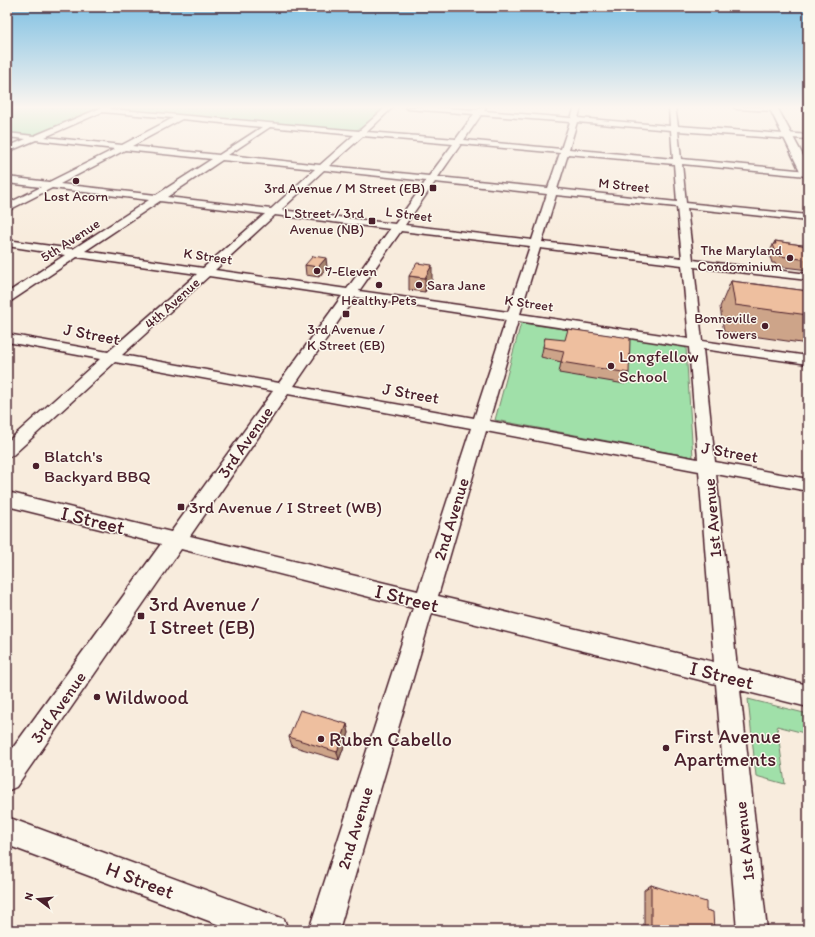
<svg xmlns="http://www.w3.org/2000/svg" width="815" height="937" font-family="Itim,sans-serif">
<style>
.green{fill:#a0e0a9;stroke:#75806a}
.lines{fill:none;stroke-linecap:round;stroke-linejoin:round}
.minor-casing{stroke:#4a1f2b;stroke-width:3}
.major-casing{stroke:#4a1f2b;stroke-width:3}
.minor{fill:#fbf7ec;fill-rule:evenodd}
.major{fill:#fbf7ec;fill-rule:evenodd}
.wall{fill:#cda489;stroke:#4a1f2b}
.shaded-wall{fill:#a7866f;stroke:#4a1f2b}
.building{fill:#eebf9f;stroke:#4a1f2b}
.poi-dot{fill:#4a1f2b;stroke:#fbf7ec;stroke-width:1.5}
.labels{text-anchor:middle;stroke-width:3;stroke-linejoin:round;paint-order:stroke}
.far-street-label{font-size:14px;fill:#4a1f2b;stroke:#fbf7ec}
.far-poi-label{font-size:14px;fill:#4a1f2b;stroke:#fbf7ec;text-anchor:end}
.street-label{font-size:17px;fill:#4a1f2b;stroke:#fbf7ec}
.poi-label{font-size:17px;fill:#4a1f2b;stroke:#fbf7ec;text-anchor:start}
.near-street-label{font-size:20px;fill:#4a1f2b;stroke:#fbf7ec}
.near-poi-label{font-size:20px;fill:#4a1f2b;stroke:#fbf7ec;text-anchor:start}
</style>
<rect width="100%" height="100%" fill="#f8ecdd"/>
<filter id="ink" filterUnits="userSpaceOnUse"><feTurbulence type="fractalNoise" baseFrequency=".025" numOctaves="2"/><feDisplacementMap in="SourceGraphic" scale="8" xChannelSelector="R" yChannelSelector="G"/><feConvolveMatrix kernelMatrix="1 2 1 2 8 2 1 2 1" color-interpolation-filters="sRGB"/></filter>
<g filter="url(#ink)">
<!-- green -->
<g class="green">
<path d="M7,107h95l-66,29 -29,-3z"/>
<path d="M111,107h275l-24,21 -10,3 -243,-23z"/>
<path d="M521,323l163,23 2,2 7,109 -198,-37z"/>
<path d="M748,699l60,15v20l-31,-8 8,58 -29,-8z"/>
</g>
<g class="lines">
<!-- minor casing -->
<g class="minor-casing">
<g id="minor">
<path d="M103,107h8l-1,2 249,22 27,-24h7l-26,25 89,7 18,-25 -66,-5 -3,-2h26l46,3 3,-3h6l-2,4 87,7 4,-11h6l-3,11 92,8 -1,-19h6l3,19 106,8 3,-1 21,2v4l-17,-1 -3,1 -110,-8 3,28 127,12 -1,5 -125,-12 4,39 122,12v6l-121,-13 6,52 115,14v6l-114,-13 8,74 106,15v8l-105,-15 12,113 93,17v12l-92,-17 21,194 71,17v22l-68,-17 27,240h-30l-21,-246 -284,-71 -93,317h-30l104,-322 -232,-59 -165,238 -9,4v-35l154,-212 -154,-38v-14l164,40 102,-141 -158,-29 -102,93 -6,2v-15l93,-83 -93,-17v-8l101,18 89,-78 -120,-17 -66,44 -4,1v-9l58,-38 -58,-9v-6l66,9 76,-49 -97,-12 -45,23v-7l34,-17 -34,-4v-6l42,5 66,-33 -79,-9 -29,12v-5l19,-8 -19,-2v-4l27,3zM102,112l71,6 -51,27 -77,-8zM481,115l89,7 -9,27 -97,-9zM182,119l80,8 -43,28 -87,-9zM577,122l94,8 2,29 -104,-10zM270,127l84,8 -34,30 -92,-10zM363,136l90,8 -24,32 -100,-10zM461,144l99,9 -12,35 -110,-11zM125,150l87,9 -56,36 -96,-11zM568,154l106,10 3,38 -120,-13zM222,160l93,9 -44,40 -104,-12zM324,170l102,11 -31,43 -114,-14zM435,182l112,12 -15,46 -127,-15zM556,195l121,12 5,51 -140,-16zM160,201l105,13 -62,54 -118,-17zM275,215l115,14 -43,60 -132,-19zM401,231l129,15 -22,66 -149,-21zM540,248l142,17 7,74 -169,-25zM209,276l133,20 -63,87 -157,-28zM355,297l151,23 -32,98 -180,-32zM518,321l171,26 9,112 -209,-38zM288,394l183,34 -53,163 -228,-55zM486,431l213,40 15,191 -276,-66z"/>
<path d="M734,107h37l6,2 -3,2 -37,-2z"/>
<path d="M7,817l266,98 11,4 4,11h-55l-226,-85z"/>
</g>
</g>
<!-- major casing -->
<g class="major-casing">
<path id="major" d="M769,107h8l31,58v13l-6,-3z"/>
</g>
<!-- minor -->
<use href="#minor" class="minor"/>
<!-- major -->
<use href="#major" class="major"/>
</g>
<!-- wall -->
<g class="wall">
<path d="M775,241l33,5v24l-32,-4 -1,-3h-3l-3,-10z"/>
<path d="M305,265l22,2 -8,10 -13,-2z"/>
<path d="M409,276l23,3 -7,13 -16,-2z"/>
<path d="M731,281l77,10v53l-84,-12 -4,-25z"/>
<path d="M545,338l84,35 -4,11 -66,-11 2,-11 -20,-5z"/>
<path d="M347,724l2,9 -10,27 -47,-14 -3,-9z"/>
<path d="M651,885l55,25 8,20h-70v-40z"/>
</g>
<!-- shaded-wall -->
<g class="shaded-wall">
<path d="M326,258l1,9 -8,10 -1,-10z"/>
<path d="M432,265v14l-7,13v-14z"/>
<path d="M347,724l2,9 -10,27 -2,-8z"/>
</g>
<!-- building -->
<g class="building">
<path d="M775,241l33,5v14l-28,-4 -1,-2 -3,-1 -3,-9h3z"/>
<path d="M313,256l13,2 -8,9 -13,-2z"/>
<path d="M417,263l15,2 -7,13 -16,-2z"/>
<path d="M731,281l77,10v24l-73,-10z"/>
<path d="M568,329l62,9 -1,35 -68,-11 3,-11 -21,-4 2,-9 20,2z"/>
<path d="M300,710l47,14 -10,28 -48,-15z"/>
<path d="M651,885l55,17v8l7,2 1,18h-63z"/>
</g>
</g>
<!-- sky -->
<linearGradient id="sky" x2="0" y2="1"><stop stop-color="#7fc0e3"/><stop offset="0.45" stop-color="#fcf6f0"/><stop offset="1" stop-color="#fcf6f0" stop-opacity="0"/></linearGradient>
<rect width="815" height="238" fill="url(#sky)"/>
<!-- markers -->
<g class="poi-dot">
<circle cx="76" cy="181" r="4"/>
<rect x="429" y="184" width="8" height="8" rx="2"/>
<rect x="368" y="217" width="8" height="8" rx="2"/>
<circle cx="790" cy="258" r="4"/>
<circle cx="317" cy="271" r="4"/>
<circle cx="379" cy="285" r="4"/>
<circle cx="419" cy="285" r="4"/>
<rect x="342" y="310" width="8" height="8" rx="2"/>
<circle cx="765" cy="326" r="4"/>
<circle cx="611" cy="366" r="4"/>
<circle cx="36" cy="466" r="4"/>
<rect x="177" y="503" width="8" height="8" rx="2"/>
<rect x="137" y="612" width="8" height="8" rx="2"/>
<circle cx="97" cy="697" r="4"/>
<circle cx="321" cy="739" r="4"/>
<circle cx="666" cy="748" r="4"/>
</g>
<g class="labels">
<!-- far-street labels -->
<g class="far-street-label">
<text transform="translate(624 185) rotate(6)" y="5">M Street</text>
<text transform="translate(409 214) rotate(7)" y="5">L Street</text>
<text transform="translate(70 240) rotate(-33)" y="5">5th Avenue</text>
<text transform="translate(208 256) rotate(8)" y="5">K Street</text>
<text transform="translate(172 303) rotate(-42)" y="5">4th Avenue</text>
<text transform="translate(529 303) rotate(8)" y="5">K Street</text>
</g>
<!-- far-poi labels -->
<g class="far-poi-label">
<text x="425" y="193">3rd Avenue / M Street (EB)</text>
<text x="76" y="201" text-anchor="middle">Lost Acorn</text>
<text x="364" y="218">L Street / 3rd<tspan x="364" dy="16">Avenue (NB)</tspan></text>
<text x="782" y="255">The Maryland<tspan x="782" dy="16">Condominium</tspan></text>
<text x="325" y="276" text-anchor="start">7-Eleven</text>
<text x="427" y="290" text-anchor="start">Sara Jane</text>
<text x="379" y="305" text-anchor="middle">Healthy Pets</text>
<text x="757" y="323">Bonneville<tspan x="757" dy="16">Towers</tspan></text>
<text x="346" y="334" text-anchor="middle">3rd Avenue /<tspan x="346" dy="16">K Street (EB)</tspan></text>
</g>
<!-- street labels -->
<g class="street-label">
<text transform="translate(92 334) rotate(11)" y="6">J Street</text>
<text transform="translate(411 393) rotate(10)" y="6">J Street</text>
<text transform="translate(245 442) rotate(-55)" y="6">3rd Avenue</text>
<text transform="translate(730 452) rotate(10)" y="6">J Street</text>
<text transform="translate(712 518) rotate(-95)" y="6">1st Avenue</text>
<text transform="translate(451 519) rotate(-73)" y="6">2nd Avenue</text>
<text transform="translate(58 707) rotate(-55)" y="6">3rd Avenue</text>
<text transform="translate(355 828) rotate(-73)" y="6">2nd Avenue</text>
<text transform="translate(744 841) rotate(-96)" y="6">1st Avenue</text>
</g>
<!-- poi labels -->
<g class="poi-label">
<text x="619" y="362">Longfellow<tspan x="619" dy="20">School</tspan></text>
<text x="44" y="462">Blatch's<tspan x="44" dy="20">Backyard BBQ</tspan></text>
<text x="189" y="513">3rd Avenue / I Street (WB)</text>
</g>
<!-- near-street labels -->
<g class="near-street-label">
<text transform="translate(93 520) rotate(14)" y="7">I Street</text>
<text transform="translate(407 598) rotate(14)" y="7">I Street</text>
<text transform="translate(722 675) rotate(14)" y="7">I Street</text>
<text transform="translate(140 880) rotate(21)" y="7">H Street</text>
</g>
<!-- near-poi labels -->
<g class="near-poi-label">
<text x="149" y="611">3rd Avenue /<tspan x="149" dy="23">I Street (EB)</tspan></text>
<text x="105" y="704">Wildwood</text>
<text x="674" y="743">First Avenue<tspan x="674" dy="23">Apartments</tspan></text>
<text x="329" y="746">Ruben Cabello</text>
</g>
</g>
<!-- margin -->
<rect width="815" height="937" fill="none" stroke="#fbf7ec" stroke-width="24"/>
<rect x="12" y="12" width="791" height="913" fill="none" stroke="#4a1f2b" stroke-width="1.5" filter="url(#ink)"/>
<!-- north arrow -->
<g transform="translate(38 899) rotate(286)" stroke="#fbf7ec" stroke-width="3" paint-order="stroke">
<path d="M0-3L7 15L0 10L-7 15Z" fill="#4a1f2b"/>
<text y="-6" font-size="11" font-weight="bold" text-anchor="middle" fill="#4a1f2b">N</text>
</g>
</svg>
